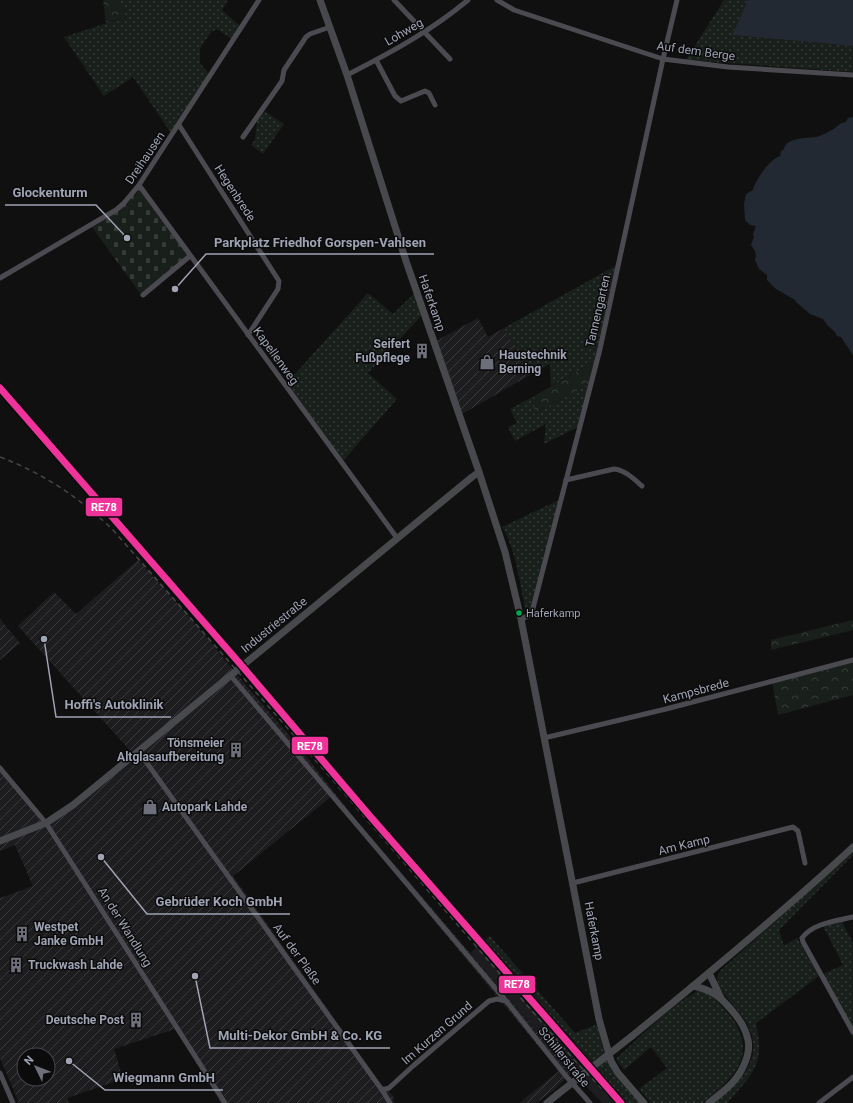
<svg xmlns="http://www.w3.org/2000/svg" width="853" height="1103" font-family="Roboto,sans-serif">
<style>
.built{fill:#1d1d1f}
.industrial{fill:url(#industrial-furrows);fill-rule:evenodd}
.grass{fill:url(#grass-dots)}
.forest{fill:url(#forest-crowns)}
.cemetery{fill:url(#cemetery-stones)}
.water{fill:#232932}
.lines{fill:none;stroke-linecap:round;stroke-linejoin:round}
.street{stroke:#4a4a50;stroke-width:5}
.secondary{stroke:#48494d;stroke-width:7}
.rail{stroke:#444649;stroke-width:1.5;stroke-dasharray:5 4;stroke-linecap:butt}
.secondary-bridge{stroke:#48494d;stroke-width:7}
.rail-1-casing{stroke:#0b0b0c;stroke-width:10}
.rail-1{stroke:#ef339a;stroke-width:7}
.bus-dot{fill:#00a651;stroke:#0b0b0c;stroke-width:1.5}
.labels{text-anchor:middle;stroke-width:3;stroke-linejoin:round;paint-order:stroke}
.bus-label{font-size:11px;fill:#9fa3b3;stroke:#0b0b0c;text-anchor:start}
.street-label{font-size:12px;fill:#9fa3b3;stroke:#0b0b0c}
.poi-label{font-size:12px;font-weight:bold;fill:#9fa3b3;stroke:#0b0b0c;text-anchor:start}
.leader{fill:none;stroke:#9fa3b3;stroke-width:1.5}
.callout-dot{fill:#9fa3b3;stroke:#0b0b0c;stroke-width:1.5}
.callout-label{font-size:13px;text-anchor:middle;font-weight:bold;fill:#9fa3b3;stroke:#0b0b0c;stroke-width:3;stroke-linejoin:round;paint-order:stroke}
.line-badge{stroke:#0b0b0c;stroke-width:1.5}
.badge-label{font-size:11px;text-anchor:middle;font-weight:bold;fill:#fff}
</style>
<defs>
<pattern id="industrial-furrows" width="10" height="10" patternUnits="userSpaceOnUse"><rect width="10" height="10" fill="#1d1d1f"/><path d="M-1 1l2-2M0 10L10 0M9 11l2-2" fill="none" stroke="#3b3b3d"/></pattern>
<pattern id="grass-dots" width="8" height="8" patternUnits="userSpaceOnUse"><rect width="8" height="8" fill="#191f1a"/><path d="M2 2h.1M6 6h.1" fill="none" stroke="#373c39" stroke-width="1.8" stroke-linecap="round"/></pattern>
<pattern id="forest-crowns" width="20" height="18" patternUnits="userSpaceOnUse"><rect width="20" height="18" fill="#191f1a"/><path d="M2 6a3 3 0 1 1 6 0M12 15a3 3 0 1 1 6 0" fill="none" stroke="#373c39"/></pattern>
<pattern id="cemetery-stones" width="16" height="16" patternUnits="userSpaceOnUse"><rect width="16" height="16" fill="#191f1a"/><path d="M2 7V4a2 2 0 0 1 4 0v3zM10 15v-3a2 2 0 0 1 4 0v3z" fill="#373c39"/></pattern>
</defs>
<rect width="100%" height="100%" fill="#101010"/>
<!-- built -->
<path class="built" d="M484,941l117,133 25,29h-24l-30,-31 -102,-119z"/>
<!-- industrial -->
<g class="industrial">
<path d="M478,318l10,19 16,-9 26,47 -68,39 -26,-73z"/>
<path d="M138,560l50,55 61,74 46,53 57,73 220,257 -19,19 -17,12h-17l40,-32 -118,-142 -109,-133 -99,80 147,207 13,13 1,7h-173l-46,-74 -61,20 9,30 -56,19 2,5h-50l-19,-45v-160l33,-12 -18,-41 -15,6v-83l46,54 88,-67 -116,-129 36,-34 22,22zM24,1055h24v24h-24z"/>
<path d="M0,619l20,24 -20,17z"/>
</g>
<!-- grass -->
<g class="grass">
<path d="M119,0h109l-6,10 18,16 -8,13 -15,-10 -6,3 -11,16v15l9,11 -38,59 -38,-56 -29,19 -40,-59 62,-20z"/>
<path d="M724,0h24l-16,35 121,11v26l-167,-12z"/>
<path d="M264,111l20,13 -21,30 -12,-9 4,-5 2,-19z"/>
<path d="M617,265l-21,96 -45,25 -1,-22 -20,11 -26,-47z"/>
<path d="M417,291l7,22 -56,60 29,26 -54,62 -57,-77 82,-91 25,21z"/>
<path d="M591,383l-11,43 -36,18 2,-20 -31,17 -7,-14 9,-4 -7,-14 24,-13v18z"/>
<path d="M561,499l-30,110 -5,3c-6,-26 -10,-63 -24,-85z"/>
<path d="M853,851v4l-74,75 5,16 13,-8 22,38 24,-11 -20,-39 19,-4 11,21v95l-34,-62 -63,47c9,41 -2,50 -29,80h-12c22,-20 49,-42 34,-75 -7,-16 -22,-28 -31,-43l-1,-8 3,-6z"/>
<path d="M490,936l85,97 23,-9 4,21 8,19 31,39h-15l-142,-162z"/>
<path d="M699,990c12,3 20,13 28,22 18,21 23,44 3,66 -7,9 -18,17 -27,25h-52l-12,-14 28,-21 -16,-21 -27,23 -8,-11c25,-23 53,-52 83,-69z"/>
</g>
<!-- forest -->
<g class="forest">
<path d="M103,0h16l7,17 -20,6z"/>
<path d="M596,361l-5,22 -57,31v-18z"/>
<path d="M853,620v10l-82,20v-10z"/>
<path d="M853,662v33l-75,20 -6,-34z"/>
</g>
<!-- cemetery -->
<path class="cemetery" d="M139,188l50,69 -47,39 -50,-69 16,-9z"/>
<!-- water -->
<g class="water">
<path d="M748,0h105v46l-121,-11z"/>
<path d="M853,117v238l-12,-18 -4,-1 -2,-4 -7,-6 -5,-7 -13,-5 -14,-12 -1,-2 -19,-11 -9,-9v-5l-8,-6 -4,-9 1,-4 -1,-5 -4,-6 3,-8 -1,-3 3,-8 -6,-1 -5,-5 -1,-16 2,-10 7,-4c2,-10 17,-31 27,-34l1,-5 3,-2c2,-13 27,-10 36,-13 5,-3 12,-5 16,-9 4,-3 5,-4 10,-5l2,-4z"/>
</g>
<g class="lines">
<!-- street -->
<g class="street">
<path d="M394,0l56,59"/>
<path d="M497,0l17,10 149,49 65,8 125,8"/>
<path d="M376,60l19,36 6,5 24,-10 4,2 6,12"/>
<path d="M347,75c43,-22 84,-44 121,-75"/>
<path d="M179,125l100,156 -1,8 -30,46"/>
<path d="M243,137l39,-56 2,-11 22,-33 4,-3 20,-7"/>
<path d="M139,185l258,353"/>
<path d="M0,278l116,-68 7,-6 16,-19 120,-185"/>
<path d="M143,295l47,-39"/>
<path d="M566,480l48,-11c11,1 20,10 28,17"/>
<path d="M521,619l5,-2 6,-5 68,-263 63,-290 14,-59"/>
<path d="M230,675l277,327 58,73 25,28"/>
<path d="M544,738l122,-29 187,-49"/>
<path d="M139,752l243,338 8,13"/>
<path d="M0,768l46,55 179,280"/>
<path d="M573,883l220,-56 5,4 7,32"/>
<path d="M853,917c-17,4 -40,6 -51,21l1,4 50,90"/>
<path d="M0,1073l13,30"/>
<path d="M382,1090l7,-2 24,-22 76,-65 8,-2 9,2"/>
<path d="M819,1103l34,-26"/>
</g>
<!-- secondary -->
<g class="secondary">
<path d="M320,0l27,75 59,186 73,211 26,80 16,67 78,400 12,42 7,12 26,30"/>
<path d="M0,841l46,-18 27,-18 399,-328 7,-5"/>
<path d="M709,973l12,25"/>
<path d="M693,986c20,4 28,11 41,27 6,7 12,17 14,27 3,14 -6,32 -15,42 -7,8 -16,14 -24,21"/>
<path d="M632,1036c75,-61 150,-123 221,-189"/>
<path d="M547,1103l11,-9"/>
</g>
<!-- rail -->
<path class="rail" d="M0,457c43,16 80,41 113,73l185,210 278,322 40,41"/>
<!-- secondary-bridge -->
<path class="secondary-bridge" d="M558,1094l74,-58"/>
<!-- rail-1 casing -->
<g class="rail-1-casing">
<path id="rail-1" d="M0,388l242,278 127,149 252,288"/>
</g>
<!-- rail-1 -->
<use href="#rail-1" class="rail-1"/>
</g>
<!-- icons -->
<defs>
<g id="building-bare" transform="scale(1.2)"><path d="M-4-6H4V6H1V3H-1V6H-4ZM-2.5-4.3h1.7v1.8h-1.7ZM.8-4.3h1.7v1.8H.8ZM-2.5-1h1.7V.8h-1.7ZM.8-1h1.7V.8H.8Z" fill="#6d707a" stroke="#0b0b0c" stroke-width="2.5" paint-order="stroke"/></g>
<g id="shop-bare" transform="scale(1.2)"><path d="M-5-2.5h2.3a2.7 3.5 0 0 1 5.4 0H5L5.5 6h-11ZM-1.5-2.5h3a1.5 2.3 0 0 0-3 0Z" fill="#6d707a" stroke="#0b0b0c" stroke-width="2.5" paint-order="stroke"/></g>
</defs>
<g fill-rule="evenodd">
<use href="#building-bare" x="422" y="351"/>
<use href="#shop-bare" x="487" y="362"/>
<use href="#building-bare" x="236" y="750"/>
<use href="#shop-bare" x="150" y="807"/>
<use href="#building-bare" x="22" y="934"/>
<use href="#building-bare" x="16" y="965"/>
<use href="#building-bare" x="136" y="1020"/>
</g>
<!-- markers -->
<circle class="bus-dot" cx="519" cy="613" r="3.5"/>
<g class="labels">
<!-- bus labels -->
<g class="bus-label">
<text x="526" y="617">Haferkamp</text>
</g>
<!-- street labels -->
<g class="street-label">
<text transform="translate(404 32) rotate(-30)" y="4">Lohweg</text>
<text transform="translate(696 51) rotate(8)" y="4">Auf dem Berge</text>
<text transform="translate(145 158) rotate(-56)" y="4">Dreihausen</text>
<text transform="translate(235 193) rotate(57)" y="4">Hegenbrede</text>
<text transform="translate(432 303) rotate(71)" y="4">Haferkamp</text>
<text transform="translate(598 311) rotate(-77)" y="4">Tannengarten</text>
<text transform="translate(276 356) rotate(54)" y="4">Kapellenweg</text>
<text transform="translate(274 625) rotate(-39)" y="4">Industriestraße</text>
<text transform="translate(696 691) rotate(-15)" y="4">Kampsbrede</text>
<text transform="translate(684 845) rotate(-14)" y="4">Am Kamp</text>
<text transform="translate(125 927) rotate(58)" y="4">An der Wandlung</text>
<text transform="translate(594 931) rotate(79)" y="4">Haferkamp</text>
<text transform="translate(297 954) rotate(54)" y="4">Auf der Plaße</text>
<text transform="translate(437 1033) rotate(-41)" y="4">Im Kurzen Grund</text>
<text transform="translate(564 1057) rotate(51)" y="4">Schillerstraße</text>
</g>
<!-- poi labels -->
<g class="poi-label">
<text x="410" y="348" text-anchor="end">Seifert<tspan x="410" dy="14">Fußpflege</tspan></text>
<text x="499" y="359">Haustechnik<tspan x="499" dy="14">Berning</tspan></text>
<text x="224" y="747" text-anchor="end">Tönsmeier<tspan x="224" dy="14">Altglasaufbereitung</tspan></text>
<text x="162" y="811">Autopark Lahde</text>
<text x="34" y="931">Westpet<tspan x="34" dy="14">Janke GmbH</tspan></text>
<text x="28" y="969">Truckwash Lahde</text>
<text x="124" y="1024" text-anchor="end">Deutsche Post</text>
</g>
</g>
<!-- callouts -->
<path class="leader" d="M127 238L96 205H5M175 289L206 254H434M44 639L56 717H171M101 857L147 914H290M195 976L210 1048H390M69 1061L105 1090H223"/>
<g class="callout-dot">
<circle cx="127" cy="238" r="4"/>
<circle cx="175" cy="289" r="4"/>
<circle cx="44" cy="639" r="4"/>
<circle cx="101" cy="857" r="4"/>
<circle cx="195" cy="976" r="4"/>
<circle cx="69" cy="1061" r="4"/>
</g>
<g class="callout-label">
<text x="50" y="197">Glockenturm</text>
<text x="320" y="247">Parkplatz Friedhof Gorspen-Vahlsen</text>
<text x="114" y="709">Hoffi's Autoklinik</text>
<text x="219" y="906">Gebrüder Koch GmbH</text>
<text x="300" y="1040">Multi-Dekor GmbH &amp; Co. KG</text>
<text x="164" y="1082">Wiegmann GmbH</text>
</g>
<g class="line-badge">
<rect x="85" y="497" width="38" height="20" rx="4" fill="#ef339a"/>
<rect x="291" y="736" width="38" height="19" rx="4" fill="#ef339a"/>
<rect x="498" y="975" width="38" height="19" rx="4" fill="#ef339a"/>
</g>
<g class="badge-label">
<text x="104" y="511">RE78</text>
<text x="310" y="750">RE78</text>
<text x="517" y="988">RE78</text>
</g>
<!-- north arrow -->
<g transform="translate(36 1067) rotate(313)"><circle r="19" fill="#0b0b0c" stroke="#46484f"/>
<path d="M0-3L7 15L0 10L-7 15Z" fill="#6d707a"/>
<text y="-6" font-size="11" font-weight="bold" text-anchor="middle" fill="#9fa3b3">N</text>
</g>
</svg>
